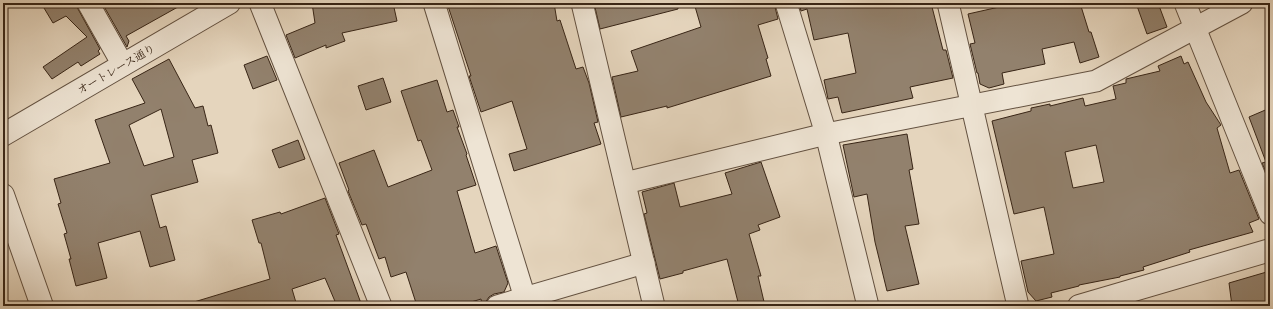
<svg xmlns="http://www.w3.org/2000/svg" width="1273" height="309" font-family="'IM FELL Great Primer','Noto Serif JP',serif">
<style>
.building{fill:#92816d;stroke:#382516;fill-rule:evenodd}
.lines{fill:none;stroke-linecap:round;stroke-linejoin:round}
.minor-casing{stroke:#635140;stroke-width:23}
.tertiary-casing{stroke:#635140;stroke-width:24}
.minor{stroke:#eee4d4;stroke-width:21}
.tertiary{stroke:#eee4d4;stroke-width:22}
.labels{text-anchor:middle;stroke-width:4;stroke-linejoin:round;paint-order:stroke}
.street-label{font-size:11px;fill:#382516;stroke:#eee4d4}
</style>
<rect width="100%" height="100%" fill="#e5d5bd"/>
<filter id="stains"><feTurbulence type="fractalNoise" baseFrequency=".005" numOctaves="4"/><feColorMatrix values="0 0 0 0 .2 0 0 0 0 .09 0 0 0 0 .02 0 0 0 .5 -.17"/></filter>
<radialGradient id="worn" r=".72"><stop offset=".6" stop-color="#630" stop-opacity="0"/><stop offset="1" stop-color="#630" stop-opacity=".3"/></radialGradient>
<!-- building -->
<g class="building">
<path d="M41,3h35l2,6 22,40 -2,2 2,3 -19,12 -3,-4 -26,17 -9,-12 44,-30 -21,-21 -13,7z"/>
<path d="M102,3h83l-59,33 3,5 -2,6z"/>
<path d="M312,3h81l4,18 -55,12 3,8 -19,7v-3l-31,13 -9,-23 29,-12z"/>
<path d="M447,3h107l3,18 3,-1 16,49 7,-2 6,16 9,39 -4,1 7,21 -87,27 -5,-17 18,-5 -15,-48 -31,11 -12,-36h2z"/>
<path d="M594,3h84v6l-78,20z"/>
<path d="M694,3h80l4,16 -20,6 10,33 -2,1 5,17 -104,32v-2l-46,11 -9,-40 26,-6 -7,-20 70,-24z"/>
<path d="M799,3h132l12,47h3l7,28 -43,9 3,11 -71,15 -4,-16 -10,2 -4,-19 32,-7 -8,-40 -34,7 -7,-31 -6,2z"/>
<path d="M1007,3h73l9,29h2l8,25 -19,6 -6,-21 -32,7 3,15 -43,9 2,11 -15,4 -9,-4 -2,-11h-1l-7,-29 5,-1 -7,-29 40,-9z"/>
<path d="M1136,3h22l9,24 -20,7z"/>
<path d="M267,56l10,24 -24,9 -9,-24z"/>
<path d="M1181,56l3,8 4,-2 18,40 15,23 -4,3 13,45 9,-3 20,49 -10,4 4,9 -64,18 1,2 -47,15 1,3 -24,6v1l-41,8v1l-28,7 1,4 -16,4 -8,-9 -7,-31 33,-7 -10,-47 -30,7 -22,-93 39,-10v-3l19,-4v2l33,-8 2,8 31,-7 -3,-13 13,-3v-4l34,-8 -2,-5zM1096,145l8,37 -31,6 -8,-36z"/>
<path d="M169,59l26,49 8,-2 5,20 3,-1 7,28 -26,7 6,22 -47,13 9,33 6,-2 9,34 -25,7 -10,-36 -42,12 9,35 -31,8 -7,-27h2l-7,-25 3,-1 -9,-29 3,-1 -7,-24 56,-16 -15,-43 50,-17 -13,-24zM161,109l13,48 -30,9 -15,-41z"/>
<path d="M383,78l8,24 -25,8 -8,-24z"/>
<path d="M437,80l10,32 6,-2 6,17h-2l10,27 -1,1 10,30 -19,6 18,62 21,-7 12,37 -4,9 -10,2 -5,3 -4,6v3h-3l-1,-7 -23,7h-41l-11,-34 -15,5 -6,-20 -6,2 -13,-35 -4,1 -14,-34 1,-1 -10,-27 35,-13 14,37 44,-17 -11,-30 -3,1 -17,-50z"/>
<path d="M1270,108v74l-8,-19 4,-1 -17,-45z"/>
<path d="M907,134l6,35 -4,1 10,54 -14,2 14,58 -32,7 -12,-49 -8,-48 -13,3 -11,-52z"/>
<path d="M298,140l7,19 -26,9 -7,-18z"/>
<path d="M761,162l19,55 -22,8 2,5 -11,4 12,42h-3l7,30h-26l-12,-47 -44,12v2l-23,6 -16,-65 3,-1 -5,-21 32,-9 6,24 52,-13 -7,-21z"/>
<path d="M325,198l14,36 -3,1 26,71h-25l-12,-28 -33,11 5,17h-102l-1,-4 76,-23 -9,-36h-2l-7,-23 28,-8 1,2z"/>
<path d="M1270,271v30l-16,5h-22l-3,-23z"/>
</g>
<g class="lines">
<!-- minor casing -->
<g class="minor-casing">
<g id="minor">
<path d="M88,3l35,62"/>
<path d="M260,3l121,303"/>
<path d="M434,3l91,295"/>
<path d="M582,3l72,303"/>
<path d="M786,3l40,131 42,172"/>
<path d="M948,3l70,303"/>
<path d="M1185,3l85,211"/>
<path d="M625,183l201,-49 270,-53 146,-78"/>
<path d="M497,306l147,-43"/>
</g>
</g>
<!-- tertiary casing -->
<g class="tertiary-casing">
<g id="tertiary">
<path d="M3,135l226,-132"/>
<path d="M3,195l39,111"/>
<path d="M1079,306l191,-56"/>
</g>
</g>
<!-- minor -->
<use href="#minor" class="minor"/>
<!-- tertiary -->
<use href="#tertiary" class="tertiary"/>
</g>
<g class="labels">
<!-- street labels -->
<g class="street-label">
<text transform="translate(116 69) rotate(-30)" y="4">オートレース通り</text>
</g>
</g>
<!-- margin -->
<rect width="1273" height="309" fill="none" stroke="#e5d5bd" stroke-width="16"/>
<rect x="4" y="4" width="1265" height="301" fill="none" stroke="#382516" stroke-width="2"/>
<rect x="8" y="8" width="1257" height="293" fill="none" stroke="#382516"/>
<rect width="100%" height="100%" filter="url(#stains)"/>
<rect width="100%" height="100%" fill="url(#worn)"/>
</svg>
